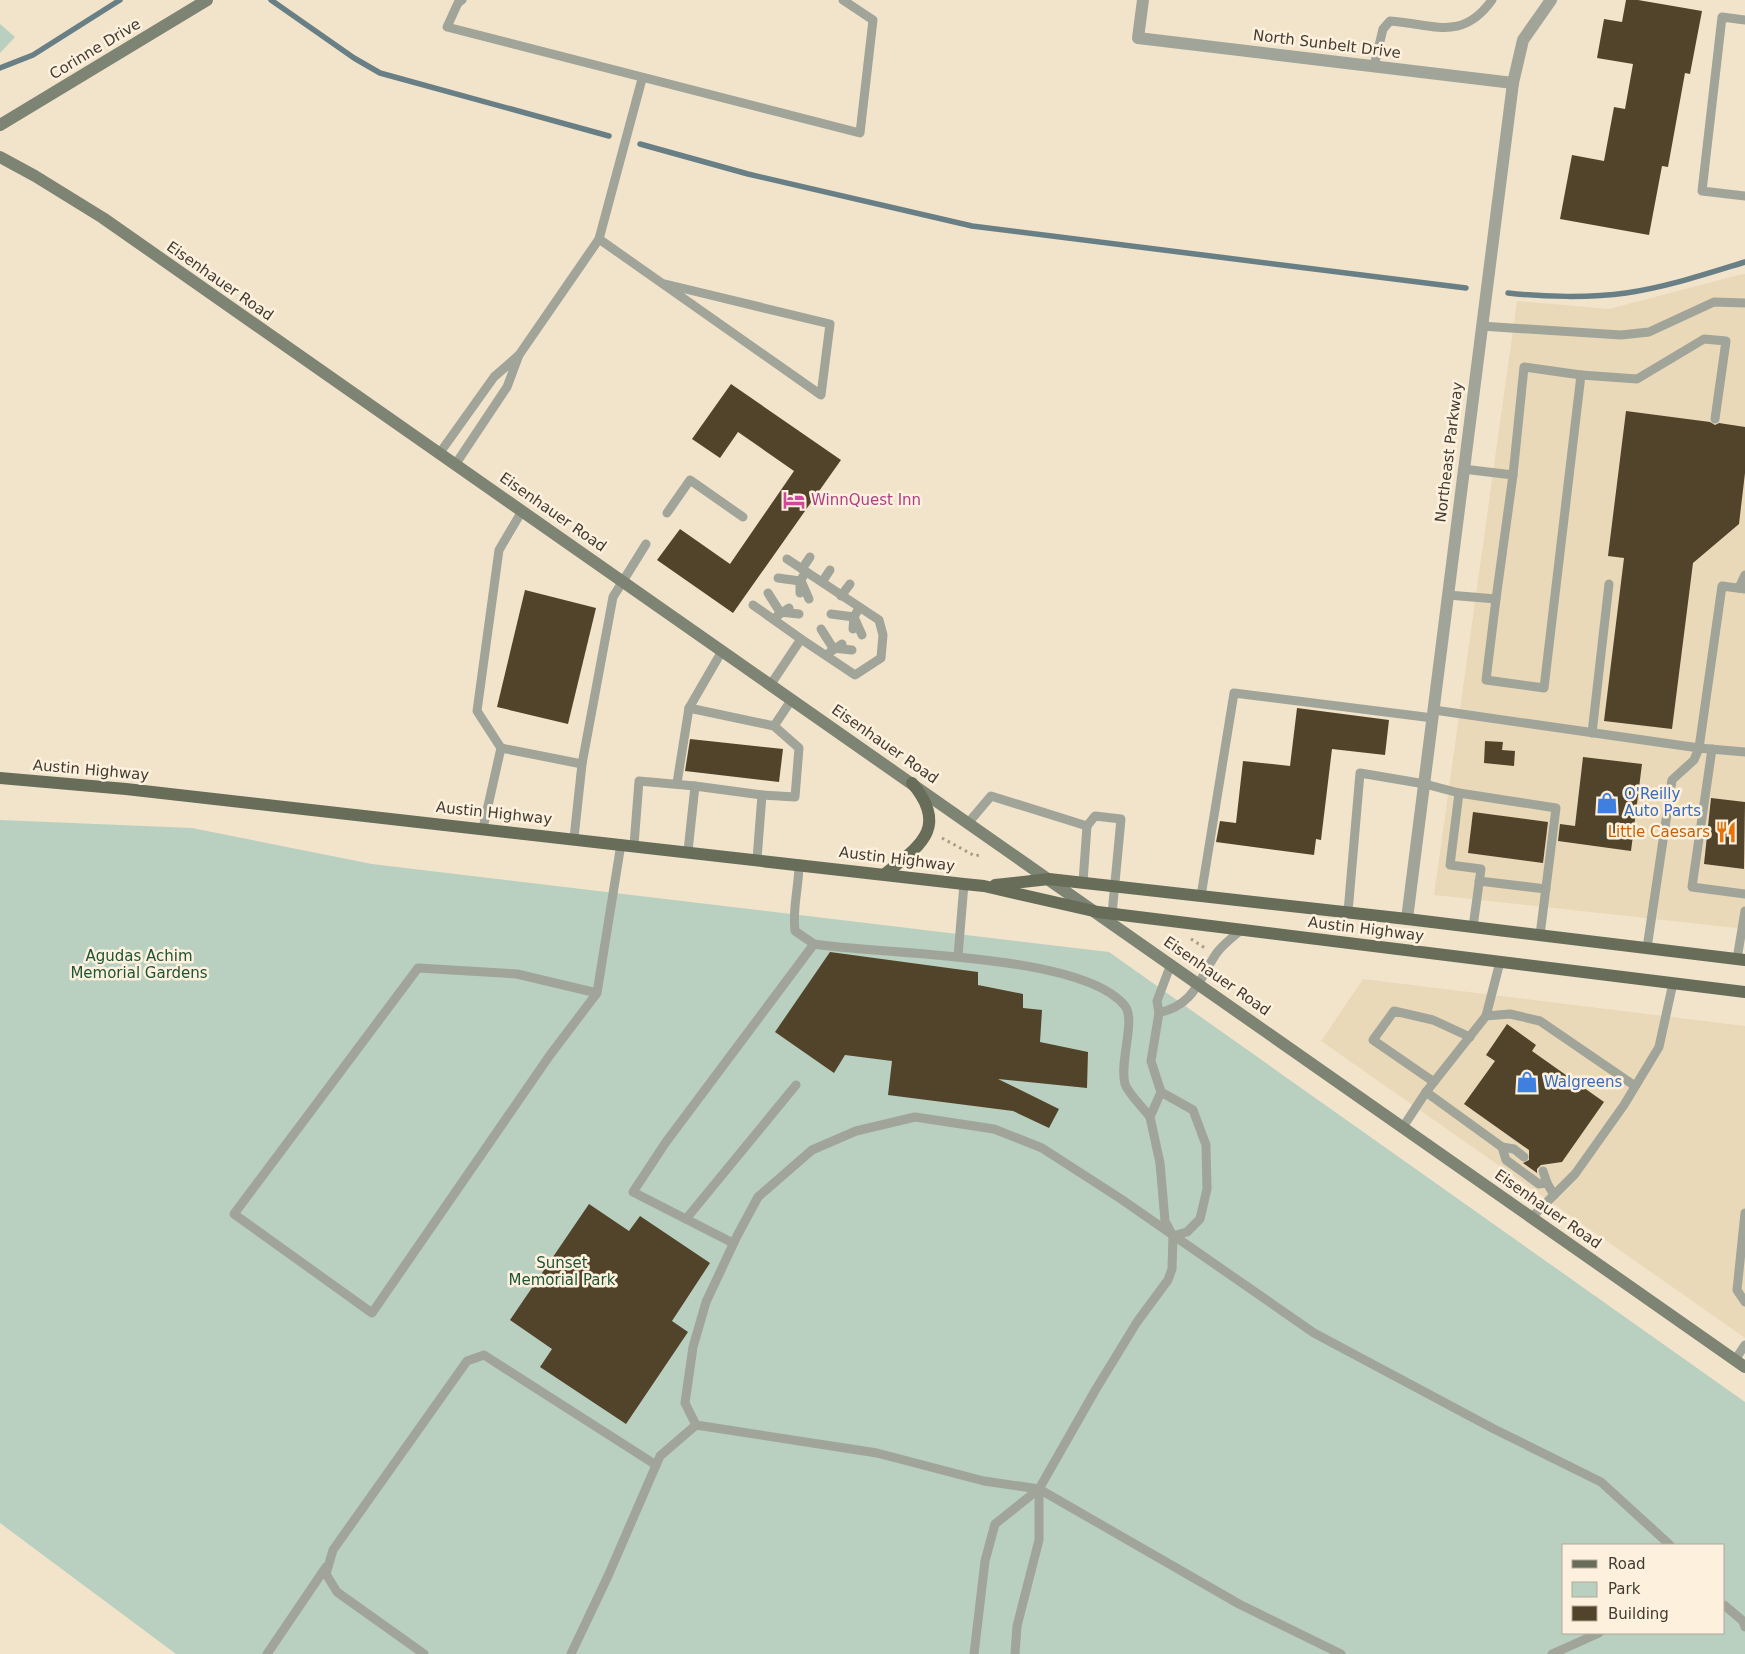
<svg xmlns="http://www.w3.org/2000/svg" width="1745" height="1654" font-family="'DejaVu Sans',sans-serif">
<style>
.built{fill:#ead9b9}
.green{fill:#b9cfc0;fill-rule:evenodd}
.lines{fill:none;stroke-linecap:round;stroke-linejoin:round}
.stream{stroke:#687f85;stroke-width:5.5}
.building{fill:#52442a}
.path{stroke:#a79c8a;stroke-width:3;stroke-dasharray:2.5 4;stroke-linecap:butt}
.lane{stroke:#a0a499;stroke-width:9}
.street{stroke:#a0a499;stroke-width:12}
.secondary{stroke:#7e8473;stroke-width:12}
.primary{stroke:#676d59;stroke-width:12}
.labels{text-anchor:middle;stroke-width:5;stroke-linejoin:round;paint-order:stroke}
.street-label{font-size:15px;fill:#423c32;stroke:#fdf1de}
.hotel-label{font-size:15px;fill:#b23c85;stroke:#fdf1de;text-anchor:start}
.shop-label{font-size:15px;fill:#366cbe;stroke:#fdf1de;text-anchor:start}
.food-label{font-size:15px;fill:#c56008;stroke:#fdf1de;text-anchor:end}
.park-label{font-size:15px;fill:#1e5336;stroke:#fdf1de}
</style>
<rect width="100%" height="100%" fill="#f2e4cb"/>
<!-- built -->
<g class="built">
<path d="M1742,274h3v655l-311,-34 83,-594 92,8z"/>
<path d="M1363,979l382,47v312l-424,-297z"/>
</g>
<!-- green -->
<g class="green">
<path d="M0,24l15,13 -15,16z"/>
<path d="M0,820l192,8 180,36 737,88 636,450v252h-1569l-176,-131zM1564,1545h160v88h-160z"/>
</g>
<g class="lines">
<!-- stream -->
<g class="stream">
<path d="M271,0l83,58 26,15 229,63"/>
<path d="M0,68l33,-13 87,-55"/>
<path d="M640,144l108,30 224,52 494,62"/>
<path d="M1508,293c35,4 83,5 118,0 41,-6 80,-19 119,-31"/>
</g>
</g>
<!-- building -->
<g class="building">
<path d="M1626,0h12l64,11 -12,63 -5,-1 -17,94 -6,-1 -13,69 -89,-16 12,-64 32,6 10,-54 11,2 8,-45 -36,-6 7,-39 18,3z"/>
<path d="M731,384l110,76 -108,153 -76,-53 23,-31 50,35 64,-93 -56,-39 -18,26 -28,-19z"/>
<path d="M1626,411l84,11 5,3 4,-2 26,4v46l-6,51 -46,39 -21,166 -68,-8 20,-163 -16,-2z"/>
<path d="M525,590l71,18 -28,116 -71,-17z"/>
<path d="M1297,708l92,12 -4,35 -53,-6 -11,91 -5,-1 -2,16 -98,-13 4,-21 16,2 7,-62 47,5z"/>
<path d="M690,739l93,10 -4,33 -94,-11z"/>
<path d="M1485,741l18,1 -1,8 13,1 -1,15 -30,-3z"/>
<path d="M1583,757l59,7 -11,87 -73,-10 2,-17 15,2z"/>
<path d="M1711,798l34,4 -1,67 -40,-5z"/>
<path d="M1473,812l75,10 -5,41 -75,-10z"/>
<path d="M830,952l148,20v13l45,9v14l19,2 -2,32 48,10 -1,36 -89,-9 61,30 -10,19 -36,-17 -125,-16 4,-34 -47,-6 -11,18 -59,-41z"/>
<path d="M1507,1024l29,21 -4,6 72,51 -42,60 -21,3 -4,4v4l-14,-10 6,-3v-10l-65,-46 31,-43 -9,-6z"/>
<path d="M589,1204l40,27 11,-15 70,47 -38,58 16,11 -62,92 -86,-57 12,-18 -42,-29z"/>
</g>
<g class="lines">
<!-- path -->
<g class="path">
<path d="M942,838l33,18 4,-1"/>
<path d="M1191,939l14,9"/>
</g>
<!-- lane -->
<g class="lane">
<path d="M462,0l-4,3 -11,24 413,106 13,-113 -30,-20"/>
<path d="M1745,20l-23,-3 -20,174 43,5"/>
<path d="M1374,66l9,-37 7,-8c44,3 72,21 102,-21"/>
<path d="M599,239l222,156 9,-71 -165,-40"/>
<path d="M1481,326l140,9 28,-3 65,-30 31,1"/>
<path d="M519,355l80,-116 43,-160"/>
<path d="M1581,375l56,4 67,-40 22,2 -11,78"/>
<path d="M439,454l55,-77 25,-22 -12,32 -52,78"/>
<path d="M667,513l23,-33 53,37"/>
<path d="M802,569l8,-12"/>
<path d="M778,578l22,3"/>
<path d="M822,582l8,-12"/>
<path d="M802,583l7,16"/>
<path d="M1739,588l6,-13"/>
<path d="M768,593l12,19"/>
<path d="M800,593v-12l6,-9"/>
<path d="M1448,595l48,4 17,-124 -50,-6"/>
<path d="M841,596l9,-12"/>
<path d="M1496,599l-10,81 58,8 37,-313 -57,-8 -11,108"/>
<path d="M753,605l48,34"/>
<path d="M780,612l19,2"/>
<path d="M831,614l23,3"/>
<path d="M777,616l12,-8"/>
<path d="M854,617l8,18"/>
<path d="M821,629l12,19"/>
<path d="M853,629l1,-12 5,-9"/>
<path d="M833,648l19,2"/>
<path d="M722,651l-33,57 85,18"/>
<path d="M830,652l12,-8"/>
<path d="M771,684l30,-45 54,36 26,-17 2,-23 -4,-15 -92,-61"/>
<path d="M1434,710l265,38 23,-162 23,3"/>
<path d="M1592,733l17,-149"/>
<path d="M501,748l-24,-37 22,-161 23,-39"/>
<path d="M1712,749l-20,138 53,7"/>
<path d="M582,764l31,-167 33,-53"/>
<path d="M677,783l12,-75"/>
<path d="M1459,793l-9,72 31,4 -8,58"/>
<path d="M762,795l33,2 4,-49 -25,-22 18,-27"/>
<path d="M969,822l22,-26 96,30 -4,56"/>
<path d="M1087,826l8,-10 26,3 -9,95"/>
<path d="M483,828l18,-80 81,16 -8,74"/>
<path d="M634,845l5,-64 56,5"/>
<path d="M688,851l7,-65 67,9 -5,64"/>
<path d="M799,864c0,23 -7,44 -4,67l19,13"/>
<path d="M1479,881l67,8"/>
<path d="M1201,896l33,-203 199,25"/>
<path d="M1348,912l12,-139 65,11 34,9 97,15 -16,127"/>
<path d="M1647,948l25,-168 22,-20 5,-12 46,4"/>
<path d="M958,956l6,-72"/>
<path d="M1737,959l8,-48"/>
<path d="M1171,964l-14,37 2,12 -8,48 10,31 -11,25 10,46 5,58 8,15 -1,33 -4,11 -31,42 -41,67 -57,100 -55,-8 -107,-28 -181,-28 -11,-22 8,-56 13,-45 31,-66 21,-39 54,-47 44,-19 59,-14 79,12 48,19 79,51 193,134 180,96 107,53 69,63"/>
<path d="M597,993l-47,62 -178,258 -138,-99 184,-246 99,6 80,19 24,-149"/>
<path d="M1159,1013c36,-9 39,-32 57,-59 6,-9 17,-17 25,-24"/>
<path d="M1486,1016l14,-54"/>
<path d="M1434,1082l-61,-42 21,-29 39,9 37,17"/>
<path d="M1161,1092l32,18 13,35 1,44 -7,30 -13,13 -14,4"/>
<path d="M1426,1092l76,55 4,13 33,24 8,-1 7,12"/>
<path d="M1403,1127l23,-35 60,-76 24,-2 30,7 95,65"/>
<path d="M1502,1147l12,2 10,8"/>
<path d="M1543,1171l4,12"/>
<path d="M1745,1213l-8,77 8,12"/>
<path d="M1532,1217l43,-43 49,-69 35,-58 14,-64"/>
<path d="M686,1219l110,-134"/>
<path d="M733,1243l-100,-51 33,-50 148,-198c68,11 269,9 311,62 11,14 -6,56 0,78 4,11 18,23 25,33"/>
<path d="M1735,1360l10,-15"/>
<path d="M1039,1489l200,115 102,50"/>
<path d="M1724,1605l19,16 2,6"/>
<path d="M267,1654l59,-87"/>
<path d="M424,1654l-87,-62 -11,-18 7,-24 134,-189 17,-6 172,110"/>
<path d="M571,1654l37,-78 52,-120 36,-31"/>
<path d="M974,1654l11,-93 10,-37 44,-35"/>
<path d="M1015,1654l2,-28 22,-86v-51"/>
<path d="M1552,1654l47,-21"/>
</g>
<!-- street -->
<g class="street">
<path d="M1143,0l-5,38 375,45"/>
<path d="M1407,919l106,-836 10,-43 28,-40"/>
</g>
<!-- secondary -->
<g class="secondary">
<path d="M0,125l207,-125"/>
<path d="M0,157l35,19 68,42 1642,1149"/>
</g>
<!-- primary -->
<g class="primary">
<path d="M0,778l126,11 838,95 20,2 114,26 647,80"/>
<path d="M885,874c36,-29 64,-47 27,-91"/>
<path d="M995,885l54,-6 358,40 338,41"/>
</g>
</g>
<!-- icons -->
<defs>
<g id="hotel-bare" transform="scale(1.725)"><path d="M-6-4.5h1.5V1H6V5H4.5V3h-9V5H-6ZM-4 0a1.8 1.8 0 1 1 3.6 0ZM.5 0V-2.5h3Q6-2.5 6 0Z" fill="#d1479c" stroke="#fdf1de" stroke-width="2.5" paint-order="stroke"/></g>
<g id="shop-bare" transform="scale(1.725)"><path d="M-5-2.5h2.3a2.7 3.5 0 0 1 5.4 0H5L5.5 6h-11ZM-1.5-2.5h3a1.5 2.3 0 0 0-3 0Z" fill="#3f7fe0" stroke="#fdf1de" stroke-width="2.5" paint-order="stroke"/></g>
<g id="restaurant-bare" transform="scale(1.725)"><path d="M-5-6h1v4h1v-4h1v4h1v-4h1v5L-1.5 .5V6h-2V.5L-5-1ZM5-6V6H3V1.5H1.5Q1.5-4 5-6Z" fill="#e8710a" stroke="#fdf1de" stroke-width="2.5" paint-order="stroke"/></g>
</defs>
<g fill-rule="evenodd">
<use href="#hotel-bare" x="794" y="500"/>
<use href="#shop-bare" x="1607" y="803"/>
<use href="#restaurant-bare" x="1726" y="832"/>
<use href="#shop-bare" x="1527" y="1082"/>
</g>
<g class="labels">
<!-- street labels -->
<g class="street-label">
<text transform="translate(1327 44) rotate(7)" y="5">North Sunbelt Drive</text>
<text transform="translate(95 49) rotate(-31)" y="5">Corinne Drive</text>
<text transform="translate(220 281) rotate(35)" y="5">Eisenhauer Road</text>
<text transform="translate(1449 452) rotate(-83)" y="5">Northeast Parkway</text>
<text transform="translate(553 512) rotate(35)" y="5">Eisenhauer Road</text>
<text transform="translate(885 744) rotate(35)" y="5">Eisenhauer Road</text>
<text transform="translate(91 770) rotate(5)" y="5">Austin Highway</text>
<text transform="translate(494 813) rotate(6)" y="5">Austin Highway</text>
<text transform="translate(897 859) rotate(7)" y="5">Austin Highway</text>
<text transform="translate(1366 929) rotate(7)" y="5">Austin Highway</text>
<text transform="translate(1217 976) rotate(35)" y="5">Eisenhauer Road</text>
<text transform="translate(1548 1209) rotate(35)" y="5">Eisenhauer Road</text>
</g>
<!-- hotel labels -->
<g class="hotel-label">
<text x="811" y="505">WinnQuest Inn</text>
</g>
<!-- shop labels -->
<g class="shop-label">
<text x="1624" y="799">O'Reilly<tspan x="1624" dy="17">Auto Parts</tspan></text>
<text x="1544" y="1087">Walgreens</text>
</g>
<!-- food labels -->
<g class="food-label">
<text x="1710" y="837">Little Caesars</text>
</g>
<!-- park labels -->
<g class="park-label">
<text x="139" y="961">Agudas Achim<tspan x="139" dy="17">Memorial Gardens</tspan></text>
<text x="562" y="1268">Sunset<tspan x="562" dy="17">Memorial Park</tspan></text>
</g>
</g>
<!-- legend -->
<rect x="1562" y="1544" width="162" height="90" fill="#fdf1de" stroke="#b2a999"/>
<rect x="1572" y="1560" width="25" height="8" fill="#676d59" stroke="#b2a999"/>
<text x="1608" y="1569" font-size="15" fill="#423c32">Road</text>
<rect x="1572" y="1582" width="25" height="15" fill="#b9cfc0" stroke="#b2a999"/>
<text x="1608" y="1594" font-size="15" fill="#423c32">Park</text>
<rect x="1572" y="1606" width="25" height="15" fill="#52442a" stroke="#b2a999"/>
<text x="1608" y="1619" font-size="15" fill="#423c32">Building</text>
</svg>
